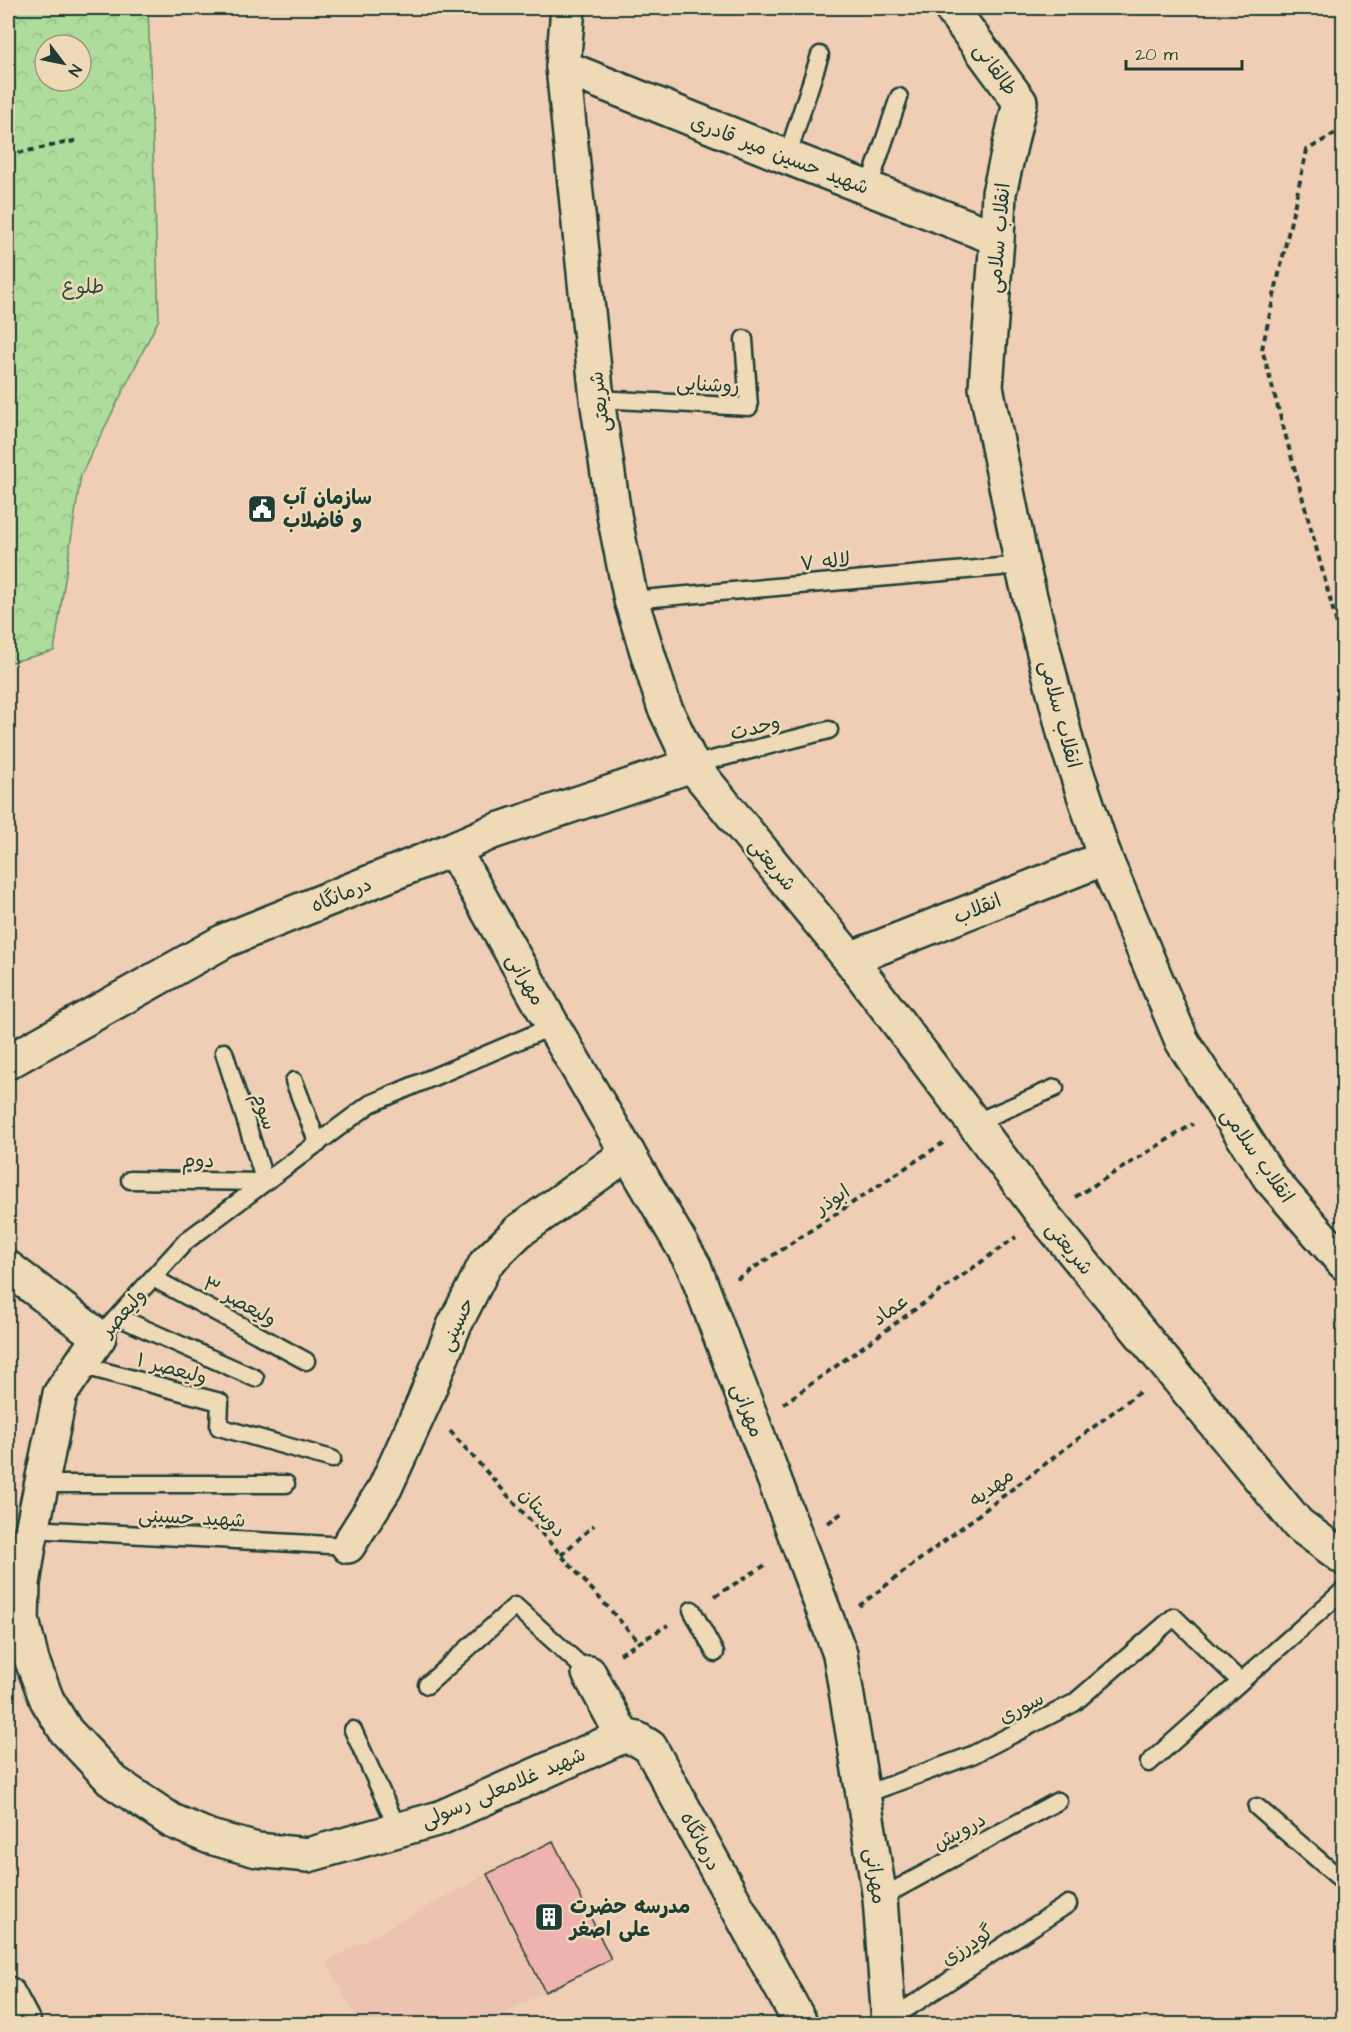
<svg xmlns="http://www.w3.org/2000/svg" width="1351" height="2032" font-family="'Architects Daughter','Playpen Sans Arabic',sans-serif">
<style>
.built{fill:#ebc3b0}
.forest{fill:url(#forest-crowns);stroke:#668c68;stroke-width:1.5;fill-rule:evenodd}
.building{fill:#efb3af;stroke:#1f3d34;stroke-width:1.5}
.lines{fill:none;stroke-linecap:round;stroke-linejoin:round}
.lane-casing{stroke:#1f3d34;stroke-width:21}
.street-casing{stroke:#1f3d34;stroke-width:38}
.secondary-casing{stroke:#1f3d34;stroke-width:38}
.primary-casing{stroke:#1f3d34;stroke-width:38}
.path{stroke:#1f3d34;stroke-width:4;stroke-dasharray:6 4.5;stroke-linecap:butt}
.lane{stroke:#efdab8;stroke-width:16}
.street{stroke:#efdab8;stroke-width:33}
.secondary{stroke:#efdab8;stroke-width:33}
.primary{stroke:#efdab8;stroke-width:33}
.labels{text-anchor:middle;stroke-width:5;stroke-linejoin:round;paint-order:stroke}
.street-label{font-size:20px;fill:#1f3d34;stroke:#efdab8}
.park-label{font-size:20px;fill:#2d4d3e;stroke:#efdab8}
.poi-label{font-size:20px;font-weight:bold;fill:#1f3d34;stroke:#efdab8;text-anchor:start}
</style>
<defs>
<pattern id="forest-crowns" width="20" height="18" patternUnits="userSpaceOnUse" patternTransform="scale(1.5)"><rect width="20" height="18" fill="#addc9b"/><path d="M2 6a3 3 0 1 1 6 0M12 15a3 3 0 1 1 6 0" fill="none" stroke="#94be86"/></pattern>
</defs>
<rect width="100%" height="100%" fill="#efceb5"/>
<filter id="ink" filterUnits="userSpaceOnUse"><feTurbulence type="fractalNoise" baseFrequency=".0167" numOctaves="2"/><feDisplacementMap in="SourceGraphic" scale="12" xChannelSelector="R" yChannelSelector="G"/><feConvolveMatrix kernelMatrix="1 2 1 2 8 2 1 2 1" color-interpolation-filters="sRGB"/></filter>
<g filter="url(#ink)">
<!-- built -->
<path class="built" d="M487,1874l58,118 -62,32h-123l-34,-62z"/>
<!-- forest -->
<path class="forest" d="M8,8h140l11,311 -78,156 -27,176 -46,12zM45,45h36v36h-36z"/>
<!-- building -->
<path class="building" d="M553,1841l58,118 -66,33 -58,-118z"/>
<g class="lines">
<!-- lane casing -->
<g class="lane-casing">
<g id="lane">
<path d="M787,157l33,-102"/>
<path d="M868,189l31,-92"/>
<path d="M597,399l152,8 -5,-68"/>
<path d="M631,600l391,-35"/>
<path d="M692,765l137,-35"/>
<path d="M294,1081l24,63"/>
<path d="M974,1123l81,-35"/>
<path d="M130,1180l135,2 -41,-130"/>
<path d="M153,1278l153,83"/>
<path d="M118,1317l137,61"/>
<path d="M99,1337l87,-96 184,-137 183,-78"/>
<path d="M80,1365l140,37 -1,25 113,32"/>
<path d="M42,1484h244"/>
<path d="M32,1529l316,17"/>
<path d="M692,1610l23,43"/>
<path d="M427,1685l88,-79 74,67"/>
<path d="M353,1730l45,99"/>
<path d="M1149,1763l195,-173"/>
<path d="M863,1795l109,-40 102,-52 100,-86 66,64"/>
<path d="M1257,1807l87,75"/>
<path d="M880,1898l178,-97"/>
<path d="M889,2020l179,-116"/>
</g>
</g>
<!-- street casing -->
<g class="street-casing">
<g id="street">
<path d="M951,8l69,94 -21,91 -2,45 -11,149 36,178 45,179 38,114 77,183 88,137 74,85"/>
<path d="M563,67l224,90 210,81"/>
<path d="M453,849l100,177 141,240 146,388 40,244 9,126"/>
<path d="M850,959l255,-101"/>
<path d="M8,1062l218,-122 227,-91 39,-17 200,-67"/>
<path d="M8,1268l91,69 -39,57 -31,151 -6,39 -1,36 10,41 15,39 19,31 48,51 58,39 38,16 47,13 51,5 132,-37 183,-82"/>
<path d="M348,1546l37,-58 39,-86 30,-76 32,-63 33,-32 109,-78"/>
<path d="M589,1673l34,63 14,3 13,8 151,277"/>
</g>
</g>
<!-- secondary casing -->
<g class="secondary-casing">
<path id="secondary" d="M568,8l-5,59 34,332 17,116 17,85 33,106 28,59 158,194 194,257 254,308 46,34"/>
</g>
<!-- primary casing -->
<g class="primary-casing">
<path id="primary" d="M8,1994l16,30"/>
</g>
<!-- path -->
<g class="path">
<path d="M1344,128l-37,22 -45,199 82,301"/>
<path d="M8,155l71,-15"/>
<path d="M1075,1197l118,-73"/>
<path d="M737,1279l206,-136"/>
<path d="M783,1404l233,-167"/>
<path d="M450,1431l189,211"/>
<path d="M828,1523l15,-11"/>
<path d="M561,1555l33,-30"/>
<path d="M715,1596l52,-32"/>
<path d="M859,1606l283,-216"/>
<path d="M620,1654l48,-29"/>
</g>
<!-- lane -->
<use href="#lane" class="lane"/>
<!-- street -->
<use href="#street" class="street"/>
<!-- secondary -->
<use href="#secondary" class="secondary"/>
<!-- primary -->
<use href="#primary" class="primary"/>
</g>
</g>
<!-- icons -->
<defs>
<g id="civic-square" transform="scale(1.5)"><rect x="-9" y="-9" width="18" height="18" rx="4" fill="#1f3d34" stroke="#efdab8"/><path d="M-.6-6.5H3V-4.5H.6V-3L4-1V1h2V6H-6V1h2V-1L-.6-3ZM-1.2 2.5V6h2.4V2.5Z" fill="#fff"/></g>
<g id="building-square" transform="scale(1.5)"><rect x="-9" y="-9" width="18" height="18" rx="4" fill="#1f3d34" stroke="#efdab8"/><path d="M-4-6H4V6H1V3H-1V6H-4ZM-2.5-4.3h1.7v1.8h-1.7ZM.8-4.3h1.7v1.8H.8ZM-2.5-1h1.7V.8h-1.7ZM.8-1h1.7V.8H.8Z" fill="#fff"/></g>
</defs>
<g fill-rule="evenodd">
<use href="#civic-square" x="262" y="509"/>
<use href="#building-square" x="549" y="1917"/>
</g>
<g class="labels">
<!-- street labels -->
<g class="street-label">
<text transform="translate(996 69) rotate(54)" y="7">طالقانی</text>
<text transform="translate(780 154) rotate(21)" y="7">شهید حسین میر قادری</text>
<text transform="translate(998 238) rotate(-85)" y="7">انقلاب سلامی</text>
<text transform="translate(708 384) rotate(3)" y="7">روشنایی</text>
<text transform="translate(599 402) rotate(-97)" y="7">شریعتی</text>
<text transform="translate(825 561) rotate(-5)" y="7">لاله ۷</text>
<text transform="translate(1061 714) rotate(75)" y="7">انقلاب سلامی</text>
<text transform="translate(755 727) rotate(-14)" y="7">وحدت</text>
<text transform="translate(773 864) rotate(51)" y="7">شریعتی</text>
<text transform="translate(341 894) rotate(-22)" y="7">درمانگاه</text>
<text transform="translate(977 908) rotate(-22)" y="7">انقلاب</text>
<text transform="translate(526 979) rotate(60)" y="7">مهرانی</text>
<text transform="translate(265 1111) rotate(72)" y="7">سوم</text>
<text transform="translate(1258 1155) rotate(55)" y="7">انقلاب سلامی</text>
<text transform="translate(198 1160) rotate(1)" y="7">دوم</text>
<text transform="translate(832 1199) rotate(-33)" y="7">ابوذر</text>
<text transform="translate(1070 1248) rotate(51)" y="7">شریعتی</text>
<text transform="translate(240 1301) rotate(29)" y="7">ولیعصر ۳</text>
<text transform="translate(890 1309) rotate(-36)" y="7">عماد</text>
<text transform="translate(123 1312) rotate(-48)" y="7">ولیعصر</text>
<text transform="translate(456 1324) rotate(-65)" y="7">حسینی</text>
<text transform="translate(172 1368) rotate(15)" y="7">ولیعصر ۱</text>
<text transform="translate(748 1410) rotate(69)" y="7">مهرانی</text>
<text transform="translate(991 1487) rotate(-37)" y="7">مهدیه</text>
<text transform="translate(543 1512) rotate(48)" y="7">دوستان</text>
<text transform="translate(192 1517) rotate(3)" y="7">شهید حسینی</text>
<text transform="translate(1021 1707) rotate(-27)" y="7">سوری</text>
<text transform="translate(503 1787) rotate(-23)" y="7">شهید غلامعلی رسولی</text>
<text transform="translate(959 1831) rotate(-29)" y="7">درویش</text>
<text transform="translate(701 1841) rotate(62)" y="7">درمانگاه</text>
<text transform="translate(876 1876) rotate(82)" y="7">مهرانی</text>
<text transform="translate(967 1945) rotate(-33)" y="7">گودرزی</text>
</g>
<!-- park labels -->
<g class="park-label">
<text x="83" y="293">طلوع</text>
</g>
<!-- poi labels -->
<g class="poi-label">
<text x="283" y="504">سازمان آب<tspan x="283" dy="23">و فاضلاب</tspan></text>
<text x="570" y="1913">مدرسه حضرت<tspan x="570" dy="23">علی اصغر</tspan></text>
</g>
</g>
<!-- margin -->
<rect width="1351" height="2032" fill="none" stroke="#efdab8" stroke-width="30"/>
<rect x="15" y="15" width="1321" height="2002" fill="none" stroke="#1f3d34" stroke-width="2" filter="url(#ink)"/>
<!-- north arrow -->
<g transform="translate(63 63) rotate(122)"><circle r="28" fill="#efdab8" stroke="#9c9b83" stroke-width="1.5"/>
<path d="M0-4.5L10 22L0 15L-10 22Z" fill="#1f3d34"/>
<text y="-9" font-size="16" font-weight="bold" text-anchor="middle" fill="#1f3d34">N</text>
</g>
<!-- scale -->
<path d="M1126 60v9h116v-9" fill="none" stroke="#1f3d34" stroke-width="3"/>
<text x="1135" y="60" font-size="18" fill="#1f3d34" stroke="#efdab8" stroke-width="4.5" paint-order="stroke">20 m</text>
</svg>
